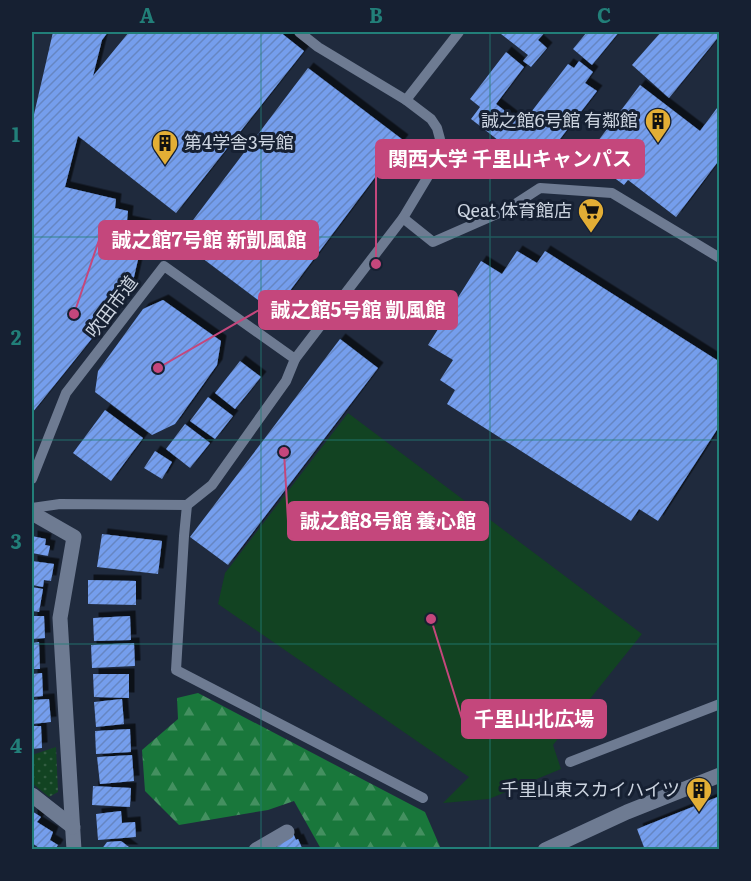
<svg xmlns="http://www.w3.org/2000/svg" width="751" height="881" font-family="Literata,'Noto Sans JP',serif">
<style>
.grass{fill:url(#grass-dots)}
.forest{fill:url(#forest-firs)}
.pitch{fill:#124322}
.building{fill:url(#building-hatch);filter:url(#shadow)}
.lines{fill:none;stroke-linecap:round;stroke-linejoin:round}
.lane{stroke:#6e7b92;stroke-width:10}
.street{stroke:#6e7b92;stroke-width:15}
.grid{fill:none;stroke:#227f79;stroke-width:1.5;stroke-opacity:0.55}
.labels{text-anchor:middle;stroke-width:6;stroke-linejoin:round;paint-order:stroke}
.poi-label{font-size:18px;fill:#ccd4e0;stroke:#162032;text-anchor:end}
.street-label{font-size:18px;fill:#ccd4e0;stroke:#162032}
.leader{fill:none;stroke:#c4477c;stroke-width:2}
.callout-dot{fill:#c4477c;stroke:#162032;stroke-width:2}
.callout{fill:#c4477c;stroke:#c4477c;stroke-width:2}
.callout-label{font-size:20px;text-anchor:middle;font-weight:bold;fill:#fff}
.neatline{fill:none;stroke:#227f79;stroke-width:2}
.grid-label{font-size:20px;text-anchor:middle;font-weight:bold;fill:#227f79}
</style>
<defs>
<pattern id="grass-dots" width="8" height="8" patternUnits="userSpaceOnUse" patternTransform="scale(1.5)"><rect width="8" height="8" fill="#124322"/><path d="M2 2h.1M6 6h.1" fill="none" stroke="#335d42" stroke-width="1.8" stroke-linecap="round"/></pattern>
<pattern id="forest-firs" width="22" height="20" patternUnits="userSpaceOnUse" patternTransform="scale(1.5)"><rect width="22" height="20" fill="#19773b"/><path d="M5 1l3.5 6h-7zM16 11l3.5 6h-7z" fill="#449060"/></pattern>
<pattern id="building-hatch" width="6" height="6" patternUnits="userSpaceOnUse" patternTransform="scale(1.5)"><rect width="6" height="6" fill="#749eed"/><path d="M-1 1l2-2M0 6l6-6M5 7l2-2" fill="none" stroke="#6686c2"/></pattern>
<filter id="shadow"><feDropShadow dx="5.5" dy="-5.5" stdDeviation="0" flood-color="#0009"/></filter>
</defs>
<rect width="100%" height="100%" fill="#1f2a3d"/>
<!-- grass -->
<path class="grass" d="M56,747l2,45 -9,5 -17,-14v-28z"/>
<!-- forest -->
<path class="forest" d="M198,693l227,119 16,37h-120l-27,-48 -26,9 -89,15 -34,-34 -3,-41 36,-31 -1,-21z"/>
<!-- pitch -->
<path class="pitch" d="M348,413l294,221 -89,111 8,24 -72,30 -46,4 26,-26 -251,-173 7,-31z"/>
<!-- building -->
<g class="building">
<path d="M53,32h55l-6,8 -9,36 36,-44h151l24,19 -128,162 -98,-77 -13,51 51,12 -1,9 13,3 -1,10 19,4 -15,65 -99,123v-290z"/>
<path d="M503,32h42l-7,8 9,8 -16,19 -8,-6 5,-6 -27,-21z"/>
<path d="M587,32h32l-27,33 -19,-16z"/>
<path d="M661,32h57l2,1v2l-51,63 -37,-33z"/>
<path d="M506,52l18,15 -28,37 26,20 46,-60 6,4 5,-7 14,11 -8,11 12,8 -61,79 -65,-51 9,-12 -10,-8z"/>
<path d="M308,68l95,72 -129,172 -96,-72z"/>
<path d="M640,85l60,46 20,-27v55l-44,58 -48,-37 -4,5 -38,-28z"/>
<path d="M517,251l20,12 8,-12 175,111v63l-62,96 -19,-12 -8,12 -184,-117 8,-14 -15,-10 13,-20 -25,-15 53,-84 21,13z"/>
<path d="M163,300l58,41 -4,24 -42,59 -23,11 -57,-43 3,-21 45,-62z"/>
<path d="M340,339l38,29 -150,197 -38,-28z"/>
<path d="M240,361l21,16 -26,32 -20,-16z"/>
<path d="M208,397l25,19 -18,23 -25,-18z"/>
<path d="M105,410l38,28 -32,43 -38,-28z"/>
<path d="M185,424l25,19 -20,25 -24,-19z"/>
<path d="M155,451l17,11 -10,17 -18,-11z"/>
<path d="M102,534l60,7 -4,33 -61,-7z"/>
<path d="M32,536l14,3 -1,6 5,1 -2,10 -16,-3z"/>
<path d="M32,561l22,3 -3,17 -7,-1 -1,7 -11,-2z"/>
<path d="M88,580l48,1v24l-48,-1z"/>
<path d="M32,587l11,2 -4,23 -7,-1z"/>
<path d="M32,616h12l1,22 -13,1z"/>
<path d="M130,616l1,24 -37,1 -1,-23z"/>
<path d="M39,642l1,27h-8v-26z"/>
<path d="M134,643l1,23 -43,2 -1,-23z"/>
<path d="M42,673l1,23 -11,1v-23z"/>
<path d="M93,674h36v24l-35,-1z"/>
<path d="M49,699l2,23 -19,2v-24z"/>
<path d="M122,699l2,25 -28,3 -2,-25z"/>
<path d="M32,726h9l1,22 -10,1z"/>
<path d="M130,729l1,23 -35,2 -1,-23z"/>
<path d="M132,755l2,26 -34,3 -3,-27z"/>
<path d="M93,786l38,2 -1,19 -38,-2z"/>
<path d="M720,796v52l-5,2h-70l-8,-21z"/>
<path d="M32,811l9,6 -4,5 16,10 -3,8 8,5 -3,5h-13l-10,-7z"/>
<path d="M121,811l1,12 13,-1 1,15 -38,3 -2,-26z"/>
<path d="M293,833l3,7 2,-1 5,11h-24l-4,-8z"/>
<path d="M121,841l12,9h-32l6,-8z"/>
</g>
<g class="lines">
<!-- lane -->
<g class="lane">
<path d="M299,32l19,15 88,53"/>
<path d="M403,218l30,24 73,-32 34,-22 72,5 108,65"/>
<path d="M32,479l34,-86 98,-127 131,93 108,-141 36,-60 1,-19 -3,-11 -6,-9 -25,-19 53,-68"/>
<path d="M187,505l-3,31 -8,134 247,128"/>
<path d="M32,508l28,-4 127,1 25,-20 74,-104 9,-22"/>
<path d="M570,762l150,-58"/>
</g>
<!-- street -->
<g class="street">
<path d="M32,513l42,24 -14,81 14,232"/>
<path d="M32,795l41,32"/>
<path d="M256,850l31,-18"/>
<path d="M545,850l82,-38 93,-37"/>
</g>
</g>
<!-- grid -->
<path class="grid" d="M261,32v818M490,32v818M32,237h688M32,440h688M32,644h688"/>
<!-- icons -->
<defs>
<g id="building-pin" transform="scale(1.35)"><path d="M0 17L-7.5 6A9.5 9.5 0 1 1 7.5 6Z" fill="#e3ae35" stroke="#162032"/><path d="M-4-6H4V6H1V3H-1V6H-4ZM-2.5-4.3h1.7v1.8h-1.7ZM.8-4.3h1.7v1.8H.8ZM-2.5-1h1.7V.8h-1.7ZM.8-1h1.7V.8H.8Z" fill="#111"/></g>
<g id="supermarket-pin" transform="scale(1.35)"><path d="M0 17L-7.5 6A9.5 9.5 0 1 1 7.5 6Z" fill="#e3ae35" stroke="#162032"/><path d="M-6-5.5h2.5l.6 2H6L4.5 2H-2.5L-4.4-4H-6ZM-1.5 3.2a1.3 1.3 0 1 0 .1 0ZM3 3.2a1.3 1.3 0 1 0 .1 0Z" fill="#111"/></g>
</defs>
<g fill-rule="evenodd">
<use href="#building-pin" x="658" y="121"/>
<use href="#building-pin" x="165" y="143"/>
<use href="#supermarket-pin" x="591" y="211"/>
<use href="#building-pin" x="699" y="790"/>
</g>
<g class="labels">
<!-- poi labels -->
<g class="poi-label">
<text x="638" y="127">誠之館6号館 有鄰館</text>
<text x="184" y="149" text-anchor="start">第4学舎3号館</text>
<text x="572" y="217">Qeat 体育館店</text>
<text x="680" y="796">千里山東スカイハイツ</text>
</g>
<!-- street labels -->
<g class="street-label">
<text transform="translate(112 307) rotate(-53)" y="6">吹田市道</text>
</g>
</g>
<!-- callouts -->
<path class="leader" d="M376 264L376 159M74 314L99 240M158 368L259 310M284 452L288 521M431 619L462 719"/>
<g class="callout-dot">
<circle cx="376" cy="264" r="6"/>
<circle cx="74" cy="314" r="6"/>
<circle cx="158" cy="368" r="6"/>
<circle cx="284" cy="452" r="6"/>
<circle cx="431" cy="619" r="6"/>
</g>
<g class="callout">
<rect x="376" y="140" width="268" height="38" rx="6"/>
<rect x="99" y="221" width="219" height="38" rx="6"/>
<rect x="259" y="291" width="198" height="38" rx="6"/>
<rect x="288" y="502" width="200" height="38" rx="6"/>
<rect x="462" y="700" width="144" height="38" rx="6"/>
</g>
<g class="callout-label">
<text x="510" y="166">関西大学 千里山キャンパス</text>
<text x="209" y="247">誠之館7号館 新凱風館</text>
<text x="358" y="317">誠之館5号館 凱風館</text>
<text x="388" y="528">誠之館8号館 養心館</text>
<text x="534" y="726">千里山北広場</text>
</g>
<!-- border -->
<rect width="751" height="881" fill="none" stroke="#162032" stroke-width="66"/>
<rect x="33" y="33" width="685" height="815" class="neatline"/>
<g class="grid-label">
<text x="147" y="23">A</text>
<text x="376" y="23">B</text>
<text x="604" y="23">C</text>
<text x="16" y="142">1</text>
<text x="16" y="345">2</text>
<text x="16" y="549">3</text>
<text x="16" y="753">4</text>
</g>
</svg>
